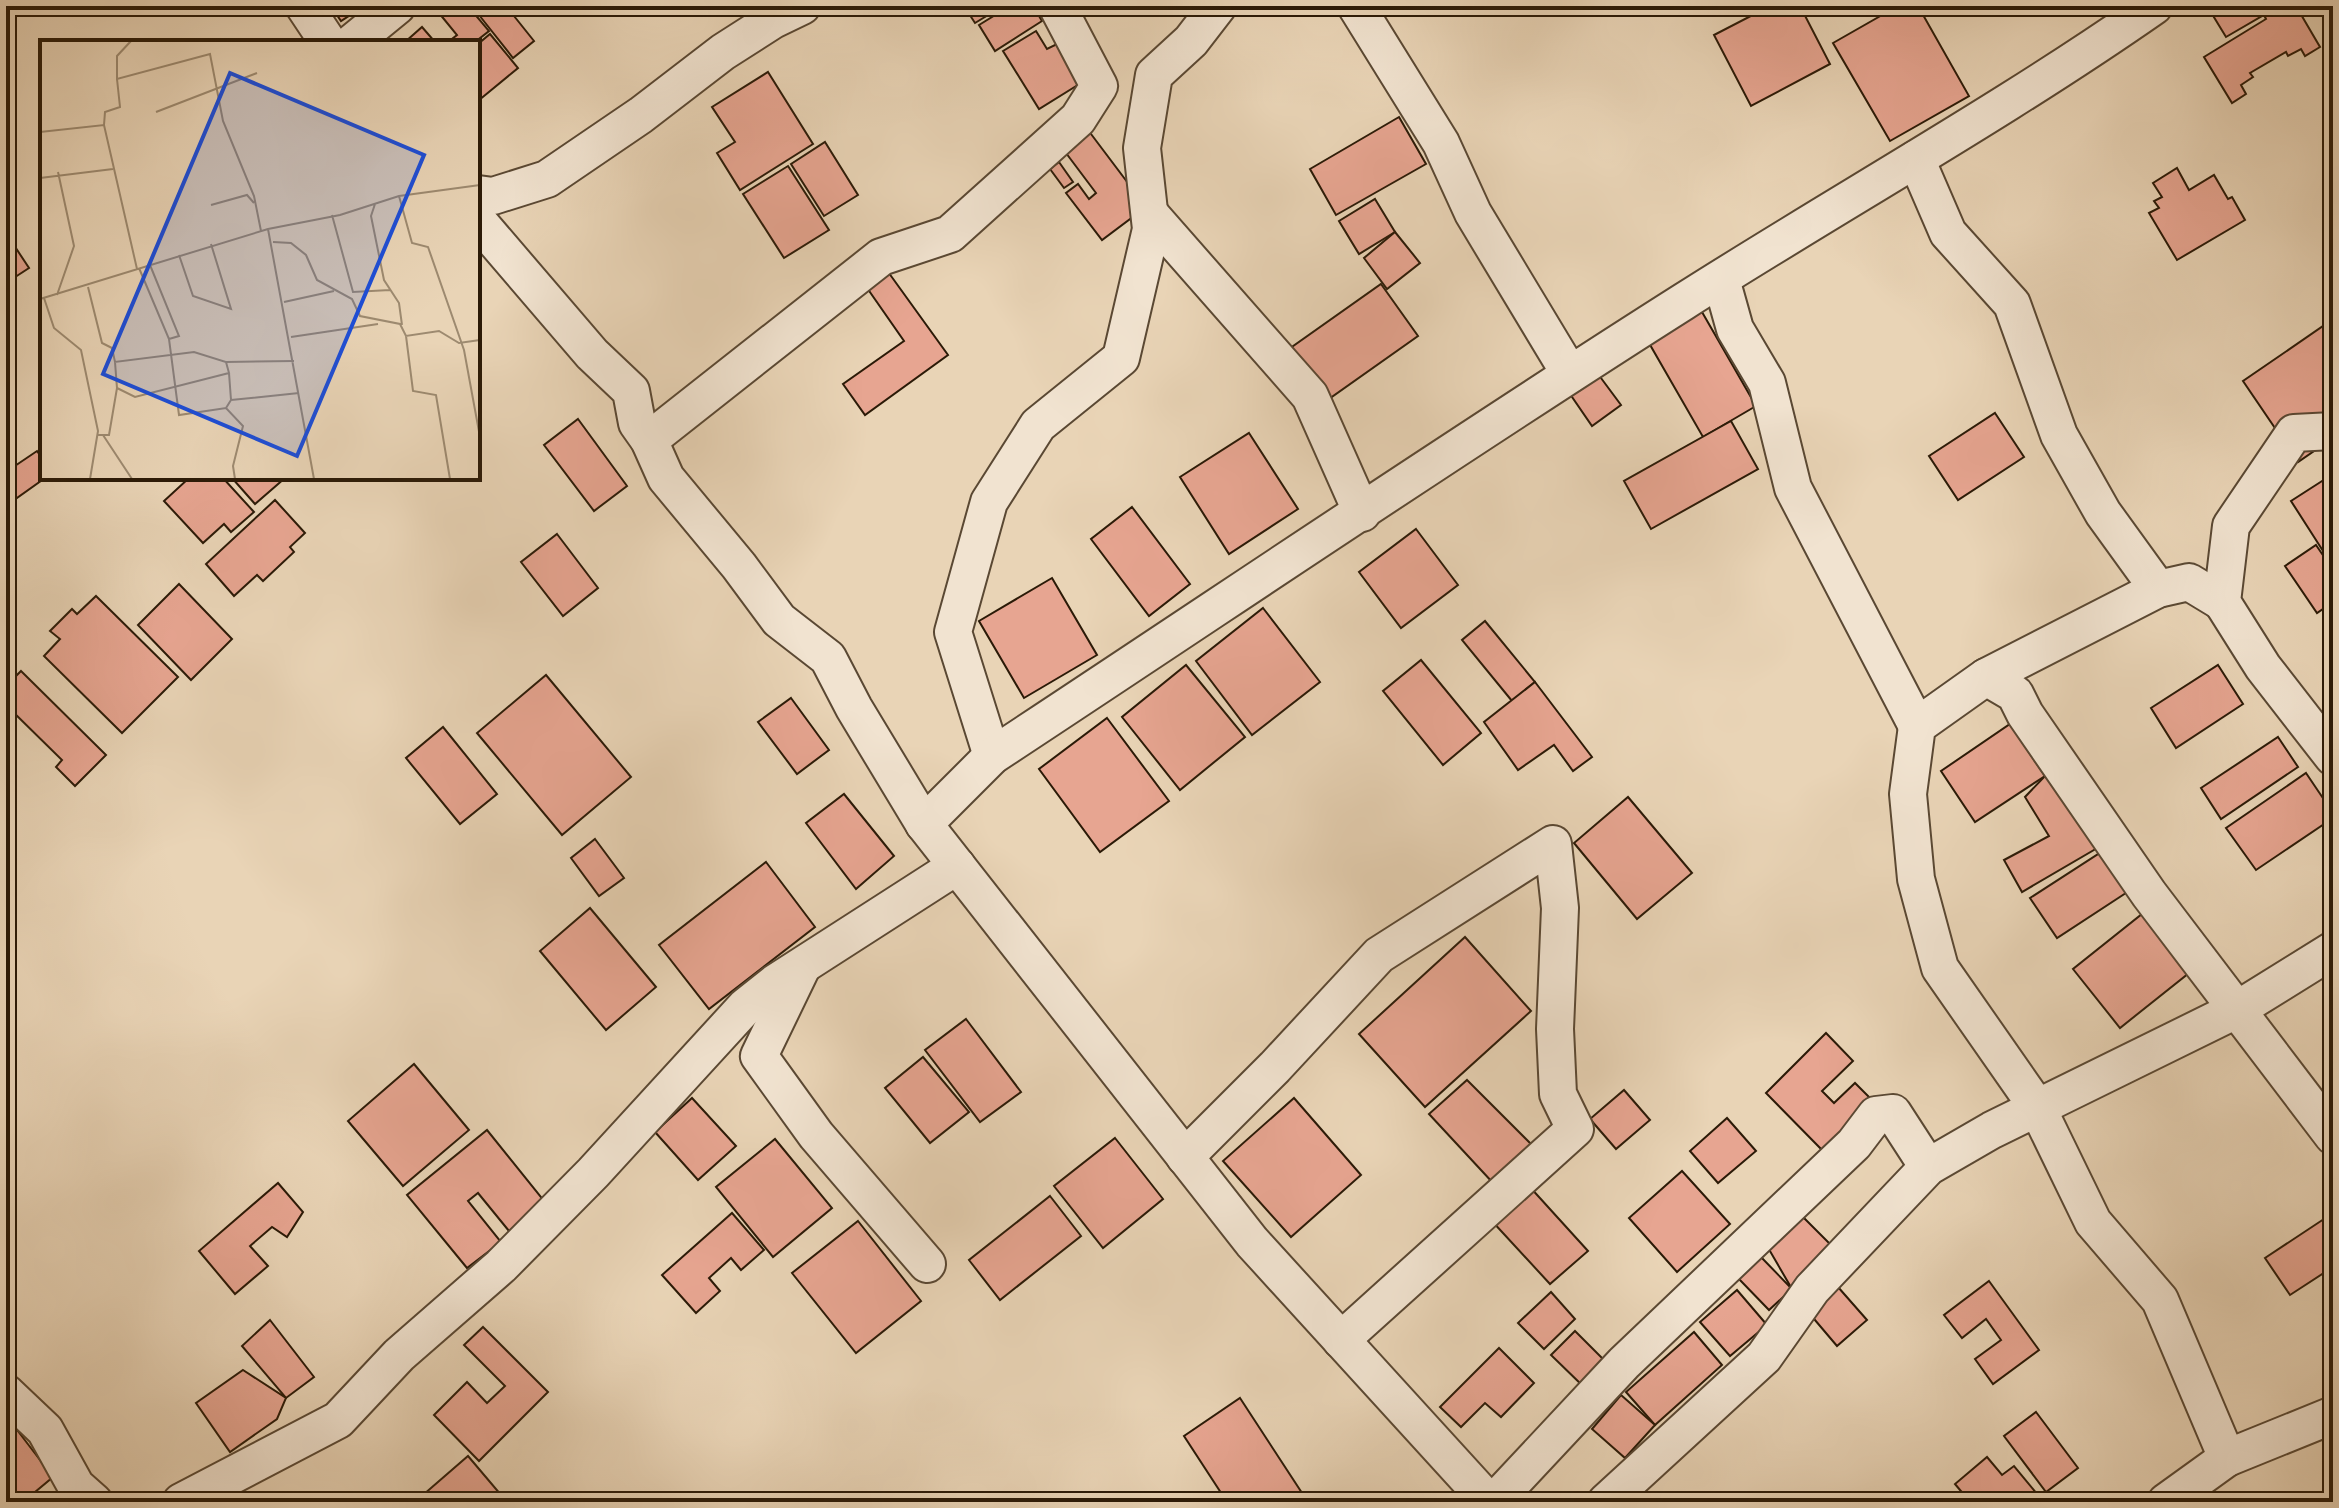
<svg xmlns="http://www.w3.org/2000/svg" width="2339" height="1508" font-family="'Libre Bodoni',serif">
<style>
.building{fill:#e7a591;stroke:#2b1a07;stroke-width:2}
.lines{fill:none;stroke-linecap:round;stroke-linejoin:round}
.street-casing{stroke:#5a4833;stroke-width:40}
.street{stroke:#f1e3d0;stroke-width:36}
.inset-road{fill:none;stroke:#9d8a70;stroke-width:2}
.view{fill:#1d4ed8;fill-opacity:0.15;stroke:#1d4ed8;stroke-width:4}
.inset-edge{fill:none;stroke:#2b1a07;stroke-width:4}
</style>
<rect width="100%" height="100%" fill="#e9d4b6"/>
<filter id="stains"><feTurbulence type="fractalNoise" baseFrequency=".0025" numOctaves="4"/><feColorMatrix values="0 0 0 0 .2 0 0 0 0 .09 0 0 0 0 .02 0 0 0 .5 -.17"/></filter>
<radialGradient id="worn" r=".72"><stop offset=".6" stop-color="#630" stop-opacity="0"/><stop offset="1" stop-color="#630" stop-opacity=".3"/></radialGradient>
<!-- building -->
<g class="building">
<path d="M331,6h33l-23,15z"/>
<path d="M447,6h21l21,25 -14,11h-27l9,-7 -18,-22z"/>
<path d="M490,6h16l28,35 -21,17 -34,-43z"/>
<path d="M586,6h19l-13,9z"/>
<path d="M964,6h39l-28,17z"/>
<path d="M1010,6h23l9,15 -47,30 -16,-26z"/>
<path d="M1770,6h30l30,58 -79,42 -37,-71z"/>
<path d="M1898,6h20l51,90 -79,45 -57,-98z"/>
<path d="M2214,6h82l24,41 -15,9 -4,-7 -13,7 -2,-4 -36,21 3,4 -12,8 5,9 -14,9 -28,-46 62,-38 -2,-4 -38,22 -17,-28z"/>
<path d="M2321,6h12v21z"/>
<path d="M422,27l13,15h-30z"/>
<path d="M1036,31l11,18 10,-5 24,39 -42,26 -36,-58z"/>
<path d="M490,34l28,34 -40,33v-57z"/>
<path d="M768,72l45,72 -73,46 -23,-37 18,-11 -23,-35z"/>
<path d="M1399,117l27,47 -90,51 -26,-46z"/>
<path d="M1088,130l58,77 -44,33 -36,-47 12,-9 11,15 7,-6 -33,-44z"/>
<path d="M825,142l33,53 -34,21 -33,-52z"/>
<path d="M1059,162l14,20 -9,6 -14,-19z"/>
<path d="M788,166l41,64 -45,28 -41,-64z"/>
<path d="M2177,168l12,22 25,-15 14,24 4,-2 13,23 -68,40 -28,-47 10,-5 -5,-7 8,-4 -9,-14z"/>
<path d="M1375,199l20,33 -36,22 -20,-33z"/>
<path d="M1395,232l25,31 -33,26 -23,-31z"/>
<path d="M6,233l23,35 -23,15z"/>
<path d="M886,269l62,86 -83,60 -22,-31 61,-43 -39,-56z"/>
<path d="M1381,284l37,52 -92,65 -37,-52z"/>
<path d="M1702,312l54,94 -53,31 -54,-94z"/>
<path d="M2326,324l7,10v104l-35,24 -55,-81z"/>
<path d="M1598,374l23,31 -29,21 -22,-32z"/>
<path d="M1995,413l29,44 -66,43 -29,-44z"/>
<path d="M578,419l49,67 -33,25 -50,-66z"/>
<path d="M1731,421l27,48 -107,60 -27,-48z"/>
<path d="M1249,433l49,76 -69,45 -49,-77z"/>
<path d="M37,451l5,7v20h3l-38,27 -1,-33z"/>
<path d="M2333,474v90l-1,1 -41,-64z"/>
<path d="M189,478h34l31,34 -23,20 -7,-8 -21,19 -39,-42z"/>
<path d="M232,478h53l-30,26z"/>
<path d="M275,500l30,33 -15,14 4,5 -31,29 -6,-6 -23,21 -28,-32z"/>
<path d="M1132,507l58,77 -41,32 -58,-77z"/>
<path d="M1416,529l42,56 -57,43 -42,-56z"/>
<path d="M557,534l41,54 -35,28 -42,-54z"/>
<path d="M2316,545l17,25v32l-16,11 -32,-47z"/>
<path d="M1052,578l45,77 -73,43 -45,-77z"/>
<path d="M179,584l53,55 -41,41 -53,-55z"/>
<path d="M96,596l82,81 -56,56 -78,-77 16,-17 -10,-8 22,-22 5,5z"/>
<path d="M1263,608l57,74 -68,53 -56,-74z"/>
<path d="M1485,621l50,61 -23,19 -50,-61z"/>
<path d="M1421,660l60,73 -38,32 -60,-74z"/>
<path d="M1186,665l59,72 -65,53 -58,-73z"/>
<path d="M2218,665l25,39 -67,44 -25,-40z"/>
<path d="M21,671l85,84 -31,31 -19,-19 6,-7 -56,-55v-19z"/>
<path d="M546,675l85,102 -69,58 -85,-102z"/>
<path d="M1535,682l57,75 -19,14 -19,-26 -36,25 -34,-48z"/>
<path d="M791,698l38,52 -32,24 -39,-52z"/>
<path d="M1107,718l62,83 -69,51 -61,-83z"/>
<path d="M2010,724l35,52 -70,46 -34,-51z"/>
<path d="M443,727l54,67 -37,30 -54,-66z"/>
<path d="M2278,737l20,30 -77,52 -20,-31z"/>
<path d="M2306,773l27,40v5l-77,52 -30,-42z"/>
<path d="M2045,776l54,71 -77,45 -18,-32 45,-24 -24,-39z"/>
<path d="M844,794l50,62 -38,33 -50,-66z"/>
<path d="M1628,797l64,76 -55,46 -63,-76z"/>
<path d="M595,839l29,39 -25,18 -28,-38z"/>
<path d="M2106,849l26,40 -75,49 -27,-40z"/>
<path d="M766,862l49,65 -106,82 -50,-64z"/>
<path d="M590,908l66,79 -50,43 -66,-79z"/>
<path d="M2147,910l47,59 -74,59 -47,-59z"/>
<path d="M1465,937l66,74 -106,96 -66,-73z"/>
<path d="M966,1019l55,73 -41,30 -55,-72z"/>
<path d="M1826,1033l27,28 -31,30 12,12 21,-20 20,20 -50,50 -59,-60z"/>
<path d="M923,1057l46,55 -39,31 -45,-55z"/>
<path d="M414,1064l55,66 -66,56 -55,-65z"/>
<path d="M1467,1080l67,67 -40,37 -65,-70z"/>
<path d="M1624,1090l26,30 -34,29 -26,-30z"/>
<path d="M692,1098l44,48 -38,34 -43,-48z"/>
<path d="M1294,1098l67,77 -70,62 -68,-76z"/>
<path d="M1727,1118l29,33 -38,32 -28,-32z"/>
<path d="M487,1130l58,72 -36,29 -31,-38 -10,8 33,41 -34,26 -60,-73z"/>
<path d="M1115,1138l48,61 -60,49 -49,-62z"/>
<path d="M775,1139l57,69 -59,49 -57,-70z"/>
<path d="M1682,1171l48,53 -53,48 -48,-54z"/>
<path d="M278,1183l25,29 -16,25 -15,-10 -22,19 18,20 -33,28 -36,-43z"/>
<path d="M1529,1186l59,65 -38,33 -59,-64z"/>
<path d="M1050,1196l31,40 -81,64 -31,-40z"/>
<path d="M732,1213l32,37 -23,20 -10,-12 -22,20 11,13 -24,22 -34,-38z"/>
<path d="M2333,1213v54l-43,28 -25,-37z"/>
<path d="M1800,1214l33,33 -41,42 -25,-43z"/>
<path d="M858,1221l63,80 -65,52 -64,-80z"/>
<path d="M1760,1256l32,33 -23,21 -31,-32z"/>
<path d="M1989,1281l50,69 -46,34 -18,-25 26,-19 -15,-21 -24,19 -18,-23z"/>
<path d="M1838,1287l29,33 -30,26 -28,-33z"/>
<path d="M1737,1290l30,35 -37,31 -30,-34z"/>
<path d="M1551,1292l24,27 -31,30 -26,-26z"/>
<path d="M270,1320l44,57 -28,21 -44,-52z"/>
<path d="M483,1327l65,65 -69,69 -45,-46 33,-33 20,21 18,-17 -41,-41z"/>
<path d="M1575,1331l34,34 -24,23 -34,-33z"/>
<path d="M1694,1332l28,33 -67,60 -29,-33z"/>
<path d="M1499,1348l35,35 -33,34 -16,-14 -24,24 -21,-20z"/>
<path d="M243,1370l43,28 -9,21 -47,33 -34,-49z"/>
<path d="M1621,1395l34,30 -30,33 -33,-29z"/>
<path d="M1240,1398l62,95 -13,9h-62l-43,-66z"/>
<path d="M2036,1412l42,56 -32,24 -42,-56z"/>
<path d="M11,1422l42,55 -30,25h-12l-5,-6v-69z"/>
<path d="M468,1456l39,46h-90l-1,-1z"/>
<path d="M1987,1457l15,18 12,-9 28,34 -72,2 -15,-18z"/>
</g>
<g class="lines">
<!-- street casing -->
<g class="street-casing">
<g id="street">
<path d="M304,6l24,36"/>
<path d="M1356,6l85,137 32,70 97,161"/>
<path d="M353,42l44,-36"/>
<path d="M1916,159l32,74 64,71 47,131 44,78 55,76"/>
<path d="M478,194l15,2 54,-17 94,-64 82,-63 50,-32 29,-14"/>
<path d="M1150,214l160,182 52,117"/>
<path d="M478,221l114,133 39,37 6,32 12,17 17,38 73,88 40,54 49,38 26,50 70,116 328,418 237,260"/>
<path d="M1721,279l14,50 32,54 26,105 124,238"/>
<path d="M2333,431l-39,2 -63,93 -9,76 41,65 70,90"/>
<path d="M649,440l232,-183 69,-23 128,-115 21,-33 -42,-80"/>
<path d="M1986,677l172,-88 31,-7 33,20"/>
<path d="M992,756l-39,-124 36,-130 49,-77 83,-67 30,-129 -9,-81 12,-73 37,-34 27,-35"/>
<path d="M924,824l68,-68c231,-152 459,-307 691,-454 157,-100 319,-190 471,-296"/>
<path d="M802,967l-43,89 57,79 111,129"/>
<path d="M1185,1157l90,-90 104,-112 174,-111 7,64 -5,121 3,65 17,35 -234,211"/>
<path d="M6,1393l39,37 31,56 18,16"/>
<path d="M2227,1458l106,-43"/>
<path d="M181,1502l157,-82 61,-65 102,-89 92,-93 153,-167 29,-23 182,-117"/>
<path d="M1494,1502l130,-139 230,-219 22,-29 17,-2 35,54"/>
<path d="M1606,1502l158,-145 48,-68 116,-122 64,-37 246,-121 95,-59"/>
<path d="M2166,1502l61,-44 -67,-158 -67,-78 -56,-115 -97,-139 -24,-89 -8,-85 9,-68 69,-49 29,17 10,20 124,180 184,242"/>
</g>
</g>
<!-- street -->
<use href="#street" class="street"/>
</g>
<!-- overview -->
<g transform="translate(40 40)">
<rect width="440" height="440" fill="#e9d4b6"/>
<path class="inset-road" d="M91,1l-14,15v23l93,-25 13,67 31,75 7,35M116,72l101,-39M64,85l1,-13 15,-5 -3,-28M0,92l64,-7 33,144M0,138l73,-9M359,156l13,47 16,4 36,103 16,87M335,164l-4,12 13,64 15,23 3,22M171,165l36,-10 7,8M292,175l21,77 37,-2M228,189l46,250M233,202l18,1 15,12 11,25 35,19 8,17 40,8 6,12 33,-5 20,12 21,-3M139,215l14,41 38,13 -20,-65M110,225l29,71 -10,3M99,228l30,71 10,76 47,-7 17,18 -10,40 2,13M48,247l14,56 10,5 3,14 79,-10 32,10 3,11 -94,24 -18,-9 -2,-26M17,255l17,-49 -16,-74M4,258l10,30 27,22 17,81 -8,48M0,259l228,-70 72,-14 59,-19 81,-11M244,262l50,-11M366,296l7,55 23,4 14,84M251,297l87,-13M186,322l68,-1M191,360l68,-7M186,368l5,-8 -2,-27M58,395h11l8,-47M63,395l29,44"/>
<path class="view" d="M190,33l194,82 -127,301 -194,-82z"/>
<rect width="440" height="440" class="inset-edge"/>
</g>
<!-- margin -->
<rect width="2339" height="1508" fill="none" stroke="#e9d4b6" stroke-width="32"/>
<rect x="8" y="8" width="2323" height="1492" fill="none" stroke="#2b1a07" stroke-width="4"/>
<rect x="16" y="16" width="2307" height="1476" fill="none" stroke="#2b1a07" stroke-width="2"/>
<rect width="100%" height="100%" filter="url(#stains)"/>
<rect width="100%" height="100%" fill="url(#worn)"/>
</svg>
